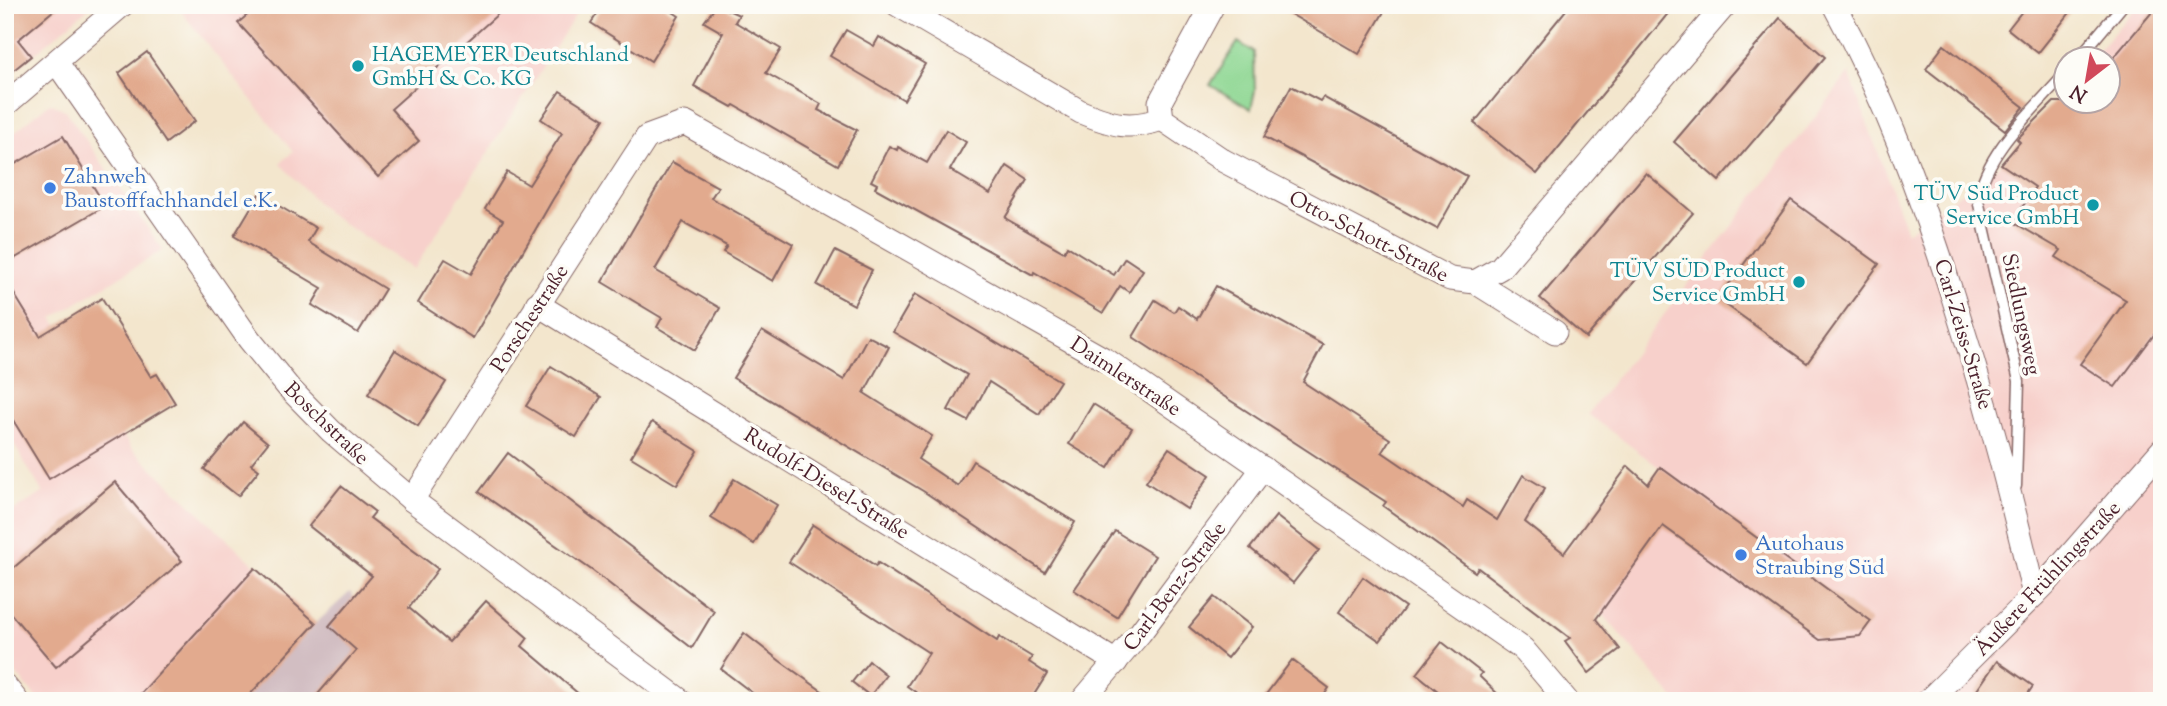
<svg xmlns="http://www.w3.org/2000/svg" width="2167" height="706" font-family="'Sorts Mill Goudy',serif">
<style>
.built{fill:#f7d0cb}
.industrial{fill:#d2bec2}
.green{fill:#8ed793;stroke:#6c7b5f;stroke-width:2}
.building{fill:#e2aa8e}
.lines{fill:none;stroke-linecap:round;stroke-linejoin:round}
.lane-casing{stroke:#856564;stroke-width:13}
.street-casing{stroke:#856564;stroke-width:25}
.lane{stroke:#fff;stroke-width:10}
.street{stroke:#fff;stroke-width:23}
.culture-dot{fill:#0f9aa8;stroke:#fdfcf7;stroke-width:2.5}
.shop-dot{fill:#3f7fe0;stroke:#fdfcf7;stroke-width:2.5}
.labels{text-anchor:middle;stroke-width:7;stroke-linejoin:round;paint-order:stroke}
.culture-label{font-size:21px;fill:#0d838f;stroke:#fdfcf7;text-anchor:end}
.shop-label{font-size:21px;fill:#366cbe;stroke:#fdfcf7;text-anchor:start}
.street-label{font-size:21px;fill:#4a1f2b;stroke:#fdfcf7}
</style>
<rect width="100%" height="100%" fill="#fdfcf7"/>
<filter id="ink" filterUnits="userSpaceOnUse"><feTurbulence type="fractalNoise" baseFrequency=".0143" numOctaves="2"/><feDisplacementMap in="SourceGraphic" scale="14" xChannelSelector="R" yChannelSelector="G"/><feConvolveMatrix kernelMatrix="1 2 1 2 8 2 1 2 1" color-interpolation-filters="sRGB"/></filter>
<filter id="wash" filterUnits="userSpaceOnUse"><feTurbulence type="fractalNoise" baseFrequency=".00686" numOctaves="4" result="noise"/><feDisplacementMap in="SourceGraphic" scale="28" xChannelSelector="R" yChannelSelector="G"/><feGaussianBlur stdDeviation="1.57" result="paint"/><feColorMatrix in="noise" values="0 0 0 0 0 0 0 0 0 0 0 0 0 0 0 0 0 1.4 0 .05"/><feComposite in="paint" operator="in"/></filter>
<g filter="url(#wash)">
<rect width="100%" height="100%" fill="#f3e6cd"/>
<!-- built -->
<g class="built">
<path d="M5,5h87l-87,74z"/>
<path d="M176,5h406l-168,264 -87,-56 -47,-50 13,-11z"/>
<path d="M2138,5h24v696h-486l-100,-119 84,-114 -72,-54 261,-341 58,159 94,-68 64,-75 1,13h42v-42l-17,-1z"/>
<path d="M50,103l15,7 98,140 -110,68 78,130 185,175 -72,78h-205l-34,-41v-144l38,-23 -38,-63v-290z"/>
</g>
<!-- industrial -->
<path class="industrial" d="M350,592l4,6 117,103h-227l72,-78z"/>
<!-- green -->
<path class="green" d="M1238,42l16,10 1,39 -4,18 -41,-24z"/>
<g id="blocks">
<!-- building -->
<g class="building">
<path d="M5,5h55l-42,35 13,16 -26,21z"/>
<path d="M259,5h249l-117,104 28,32 -41,36 -140,-154z"/>
<path d="M603,5h59l17,11 -28,45 -60,-38z"/>
<path d="M717,5l22,10 -4,7 46,27 -15,24 55,31 -3,6 39,20 -19,35 -104,-60 -2,2 -38,-21 29,-53 -19,-11z"/>
<path d="M1275,5h113l-29,49z"/>
<path d="M1570,5h105l-138,169 -63,-51z"/>
<path d="M2027,5h49l-38,48 -30,-24z"/>
<path d="M2158,5h4v319l-47,63 -35,-23 46,-64 -70,-43 5,-7 -48,-28 22,-35 -34,-23 19,-22 -3,-3 37,-37h54v-38z"/>
<path d="M1780,18l45,39 -106,124 -45,-39z"/>
<path d="M846,30l28,16 5,-9 46,27 -21,36 -74,-44z"/>
<path d="M1944,45l80,62 -19,23 -79,-61z"/>
<path d="M147,52l48,69 -29,22 -47,-70z"/>
<path d="M1291,86l29,15 3,-4 144,79 -30,53 -173,-92z"/>
<path d="M560,91l44,28 -51,80 -80,139 -55,-35 27,-44 26,15 32,-54 -18,-11 22,-37 22,13 33,-52 -21,-14z"/>
<path d="M946,130l20,12 -16,28 40,24 17,-28 21,14 -23,38 59,34 3,-6 47,29 11,-17 18,12 -14,22 -9,-6 -17,27 -69,-41 -1,3 -158,-87 2,-4 -6,-3 18,-35 8,4 1,-3 29,16z"/>
<path d="M63,136l42,70 -100,58v-94z"/>
<path d="M672,162l46,25 -7,11 82,46 -20,37 -50,-29 4,-6 -44,-24 -28,48 65,38 -25,42 -38,-23 5,-9 -60,-36z"/>
<path d="M1646,173l47,40 -107,125 -46,-40z"/>
<path d="M259,194l57,34 -8,14 77,47 -27,44 -46,-28 10,-17 -88,-52z"/>
<path d="M1791,200l88,64 -72,99 -89,-64z"/>
<path d="M835,251l37,19 -18,35 -37,-20z"/>
<path d="M5,279l35,57 62,-38 49,79 6,-3 18,29 -126,76 -44,-72z"/>
<path d="M1216,286l107,59 -20,37 87,57 -8,13 81,55 4,-7 30,20 26,-45 22,13 -20,34 39,31 64,-87 20,18 12,-17 211,154 -11,15 -40,4 -157,-114 -67,93 24,30 -31,24 -24,-32 5,-3 -92,-70 -3,4 -92,-66 3,-4 -253,-165 22,-37 19,12 4,-6 19,13z"/>
<path d="M915,294l145,87 -21,33 -50,-32 -21,39 -20,-11 19,-35 -74,-43z"/>
<path d="M762,331l82,49 24,-44 21,11 -25,46 68,43 -14,23 40,27 15,-25 102,61 -30,50 -122,-81 -190,-113z"/>
<path d="M395,350l51,32 -28,44 -50,-32z"/>
<path d="M551,366l50,31 -25,40 -50,-31z"/>
<path d="M1093,404l39,24 -24,40 -39,-24z"/>
<path d="M243,422l25,21 -17,21 8,6 -21,26 -34,-27z"/>
<path d="M652,422l46,29 -21,34 -46,-28z"/>
<path d="M1169,448l41,27 -23,34 -41,-27z"/>
<path d="M508,453l206,158 -22,37 -99,-77 -114,-79z"/>
<path d="M734,479l43,26 -23,39 -43,-26z"/>
<path d="M115,482l67,79 -126,106 -51,-60v-32z"/>
<path d="M341,486l34,26 -5,6 68,51 -29,39 40,34 37,-41 42,37 -6,8 65,55h-275l44,-51 -27,-24 43,-50 -63,-50z"/>
<path d="M1276,516l43,34 -26,33 -43,-35z"/>
<path d="M813,525l63,41 2,-3 119,78 2,-4 33,20 -3,5 18,12 -17,27h-102l-21,-15 22,-33 -140,-91z"/>
<path d="M1115,531l40,25 -38,61 -43,-27z"/>
<path d="M255,568l61,55 -72,78h-110z"/>
<path d="M1363,577l42,30 -25,34 -41,-29z"/>
<path d="M1214,597l38,30 -25,31 -38,-31z"/>
<path d="M744,633l36,28 56,40h-73l-42,-32z"/>
<path d="M1442,642l40,31 -3,3 26,25h-55l-33,-27z"/>
<path d="M1292,660l37,28 -9,13h-59z"/>
<path d="M869,661l17,14 -16,21 -18,-14z"/>
<path d="M1997,661l36,25 -10,15h-37l-11,-8z"/>
</g>
</g>
</g>
<g filter="url(#ink)">
<use href="#blocks" fill-opacity="0" stroke="#856564" stroke-width="2"/>
<g class="lines">
<!-- lane casing -->
<g class="lane-casing">
<g id="lane">
<path d="M2077,60l46,-55"/>
<path d="M2016,486l3,-105 -41,-181c8,-50 56,-90 88,-127"/>
</g>
</g>
<!-- street casing -->
<g class="street-casing">
<g id="street">
<path d="M898,5l183,107c32,13 48,18 81,7"/>
<path d="M1213,5l-53,97 2,17 62,42 226,118 25,3 25,-14 225,-263"/>
<path d="M1834,5c51,93 86,189 118,289 32,100 59,199 82,301"/>
<path d="M57,63l192,276 39,48 43,44 81,69 269,201"/>
<path d="M5,105l117,-100"/>
<path d="M1475,282l80,50"/>
<path d="M537,304l579,358"/>
<path d="M412,500l235,-363 38,-14 424,239 414,287 44,52"/>
<path d="M5,686l12,15"/>
<path d="M1082,701l58,-68 123,-165"/>
<path d="M1928,701l117,-117 117,-134"/>
</g>
</g>
<!-- lane -->
<use href="#lane" class="lane"/>
<!-- street -->
<use href="#street" class="street"/>
</g>
</g>
<!-- markers -->
<g class="culture-dot">
<circle cx="358" cy="66" r="7"/>
<circle cx="2093" cy="205" r="7"/>
<circle cx="1799" cy="282" r="7"/>
</g>
<g class="shop-dot">
<circle cx="50" cy="188" r="7"/>
<circle cx="1741" cy="555" r="7"/>
</g>
<g class="labels">
<!-- culture labels -->
<g class="culture-label">
<text x="372" y="61" text-anchor="start">HAGEMEYER Deutschland<tspan x="372" dy="24">GmbH &amp; Co. KG</tspan></text>
<text x="2079" y="200">TÜV Süd Product<tspan x="2079" dy="24">Service GmbH</tspan></text>
<text x="1785" y="277">TÜV SÜD Product<tspan x="1785" dy="24">Service GmbH</tspan></text>
</g>
<!-- shop labels -->
<g class="shop-label">
<text x="64" y="183">Zahnweh<tspan x="64" dy="24">Baustofffachhandel e.K.</tspan></text>
<text x="1755" y="550">Autohaus<tspan x="1755" dy="24">Straubing Süd</tspan></text>
</g>
<!-- street labels -->
<g class="street-label">
<text transform="translate(1369 236) rotate(27)" y="7">Otto-Schott-Straße</text>
<text transform="translate(2022 314) rotate(78)" y="7">Siedlungsweg</text>
<text transform="translate(529 318) rotate(-57)" y="7">Porschestraße</text>
<text transform="translate(1964 334) rotate(73)" y="7">Carl-Zeiss-Straße</text>
<text transform="translate(1126 376) rotate(33)" y="7">Daimlerstraße</text>
<text transform="translate(327 423) rotate(44)" y="7">Boschstraße</text>
<text transform="translate(827 483) rotate(32)" y="7">Rudolf-Diesel-Straße</text>
<text transform="translate(2047 578) rotate(-47)" y="7">Äußere Frühlingstraße</text>
<text transform="translate(1174 586) rotate(-53)" y="7">Carl-Benz-Straße</text>
</g>
</g>
<!-- margin -->
<rect width="2167" height="706" fill="none" stroke="#fdfcf7" stroke-width="28"/>
<!-- north arrow -->
<g transform="translate(2087 80) rotate(211)"><circle r="33" fill="#fdfcf7" stroke="#b5a4a5" stroke-width="2"/>
<path d="M0-5L12 26L0 18L-12 26Z" fill="#d1495b"/>
<text y="-10" font-size="19" font-weight="bold" text-anchor="middle" fill="#4a1f2b">N</text>
</g>
</svg>
